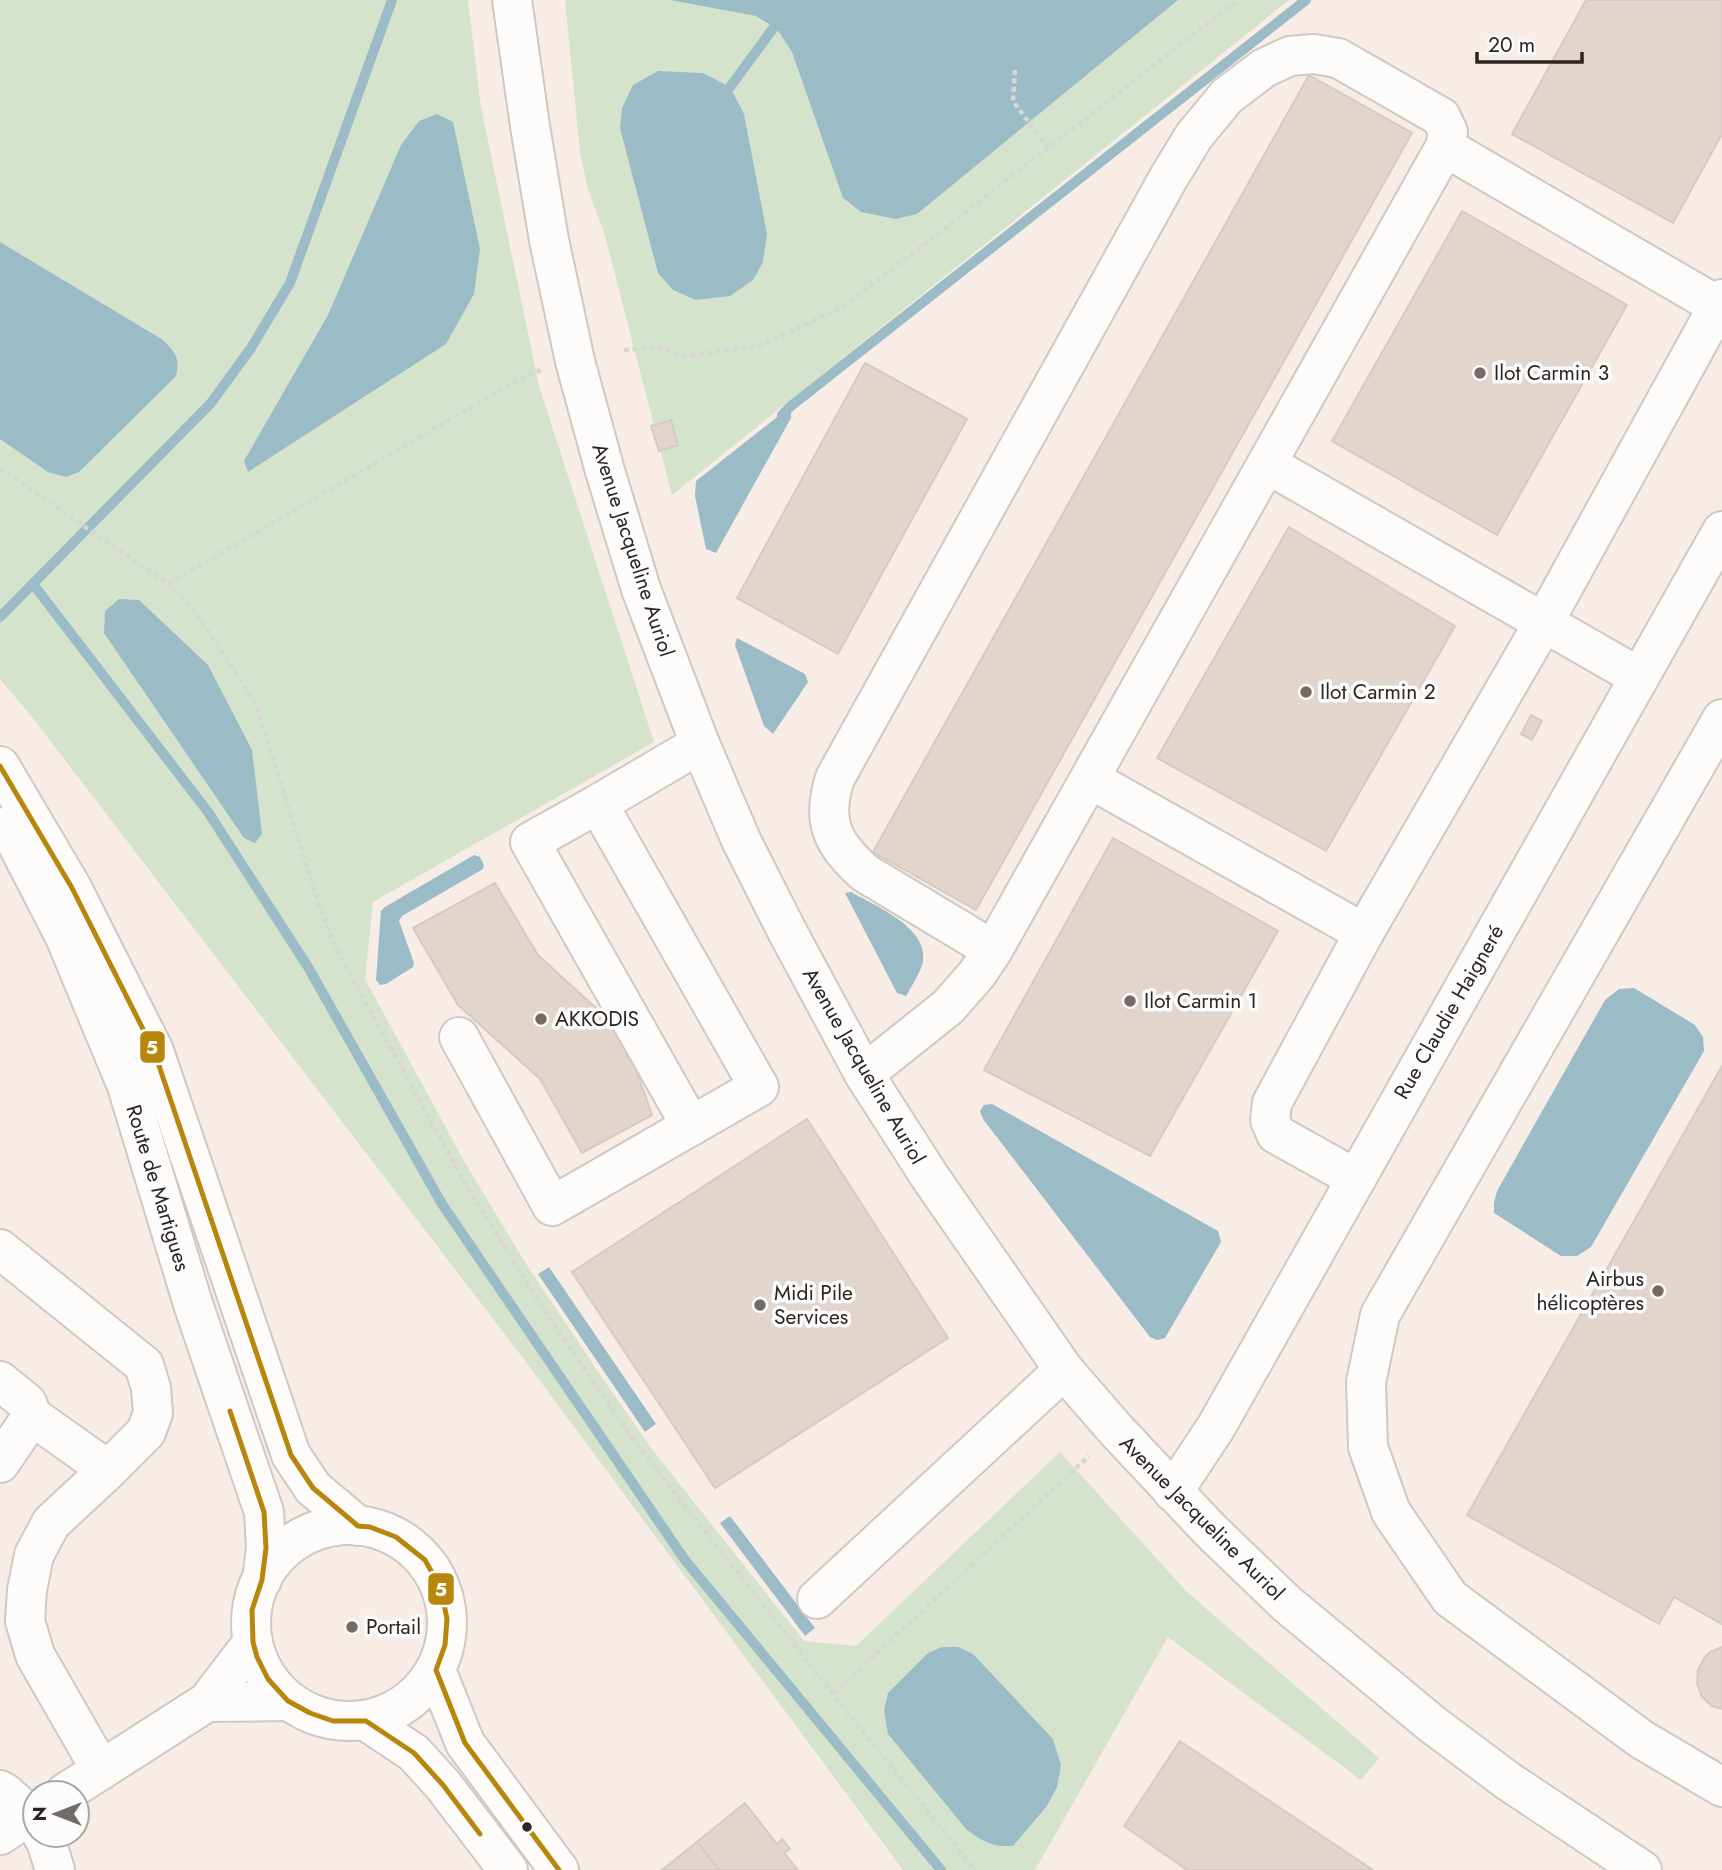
<svg xmlns="http://www.w3.org/2000/svg" width="1722" height="1870" font-family="Jost,sans-serif">
<style>
.green{fill:#d5e3cd}
.water{fill:#9bbcc6}
.lines{fill:none;stroke-linecap:round;stroke-linejoin:round}
.stream{stroke:#9bbcc6;stroke-width:10}
.building{fill:#e2d5cd;stroke:#d4cbc6;stroke-width:2}
.minor-casing{stroke:#d1c8c3;stroke-width:42}
.major-casing{stroke:#d1c8c3;stroke-width:42}
.path{stroke:#d8d5d3;stroke-width:4.5;stroke-dasharray:5 3.5;stroke-linecap:butt}
.minor{stroke:#fefcfb;stroke-width:38}
.major{stroke:#fefcfb;stroke-width:38}
.bus-1-casing{stroke:#fcfcfc;stroke-width:10}
.bus-1{stroke:#b8860b;stroke-width:5}
.poi-dot{fill:#746b66;stroke:#fcfcfc;stroke-width:2.5}
.bus-dot{fill:#2d2521;stroke:#fcfcfc;stroke-width:2.5}
.labels{text-anchor:middle;stroke-width:7;stroke-linejoin:round;paint-order:stroke}
.poi-label{font-size:21px;fill:#2d2521;stroke:#fcfcfc;text-anchor:start}
.street-label{font-size:21px;fill:#2d2521;stroke:#fcfcfc}
.line-badge{stroke:#fcfcfc;stroke-width:2.5}
.badge-label{font-size:19px;text-anchor:middle;font-weight:bold;fill:#fff}
</style>
<rect width="100%" height="100%" fill="#f7ece6"/>
<!-- green -->
<g class="green">
<path d="M0,0h468l13,107 58,279 115,356 -281,160 -8,77 99,182 62,103 69,103 56,81 153,193 52,5 204,-194 127,140 192,166 -18,22 -193,-143 -133,233h-132l-377,-508 -494,-645 -32,-38z"/>
<path d="M565,0h724l-617,495 -68,-263 -16,-42 -8,-38z"/>
</g>
<!-- water -->
<g class="water">
<path d="M670,0h508l-261,214 -21,5 -35,-7 -18,-14 -51,-146 -15,-23 -21,-13z"/>
<path d="M658,71l45,2 27,14 14,27 23,120 -4,28 -10,18 -23,16 -34,4 -23,-10 -15,-17 -38,-145 2,-20 11,-23z"/>
<path d="M437,114l16,8 27,127 -6,45 -28,50 -198,128 -4,-11 84,-146 73,-170 18,-24z"/>
<path d="M0,242l163,98c13,13 17,18 13,36l-97,96 -13,5 -18,-5 -48,-33z"/>
<path d="M791,406v12l-75,135 -10,-4 -11,-53 1,-15z"/>
<path d="M119,599l20,1 69,65 44,85 10,84 -7,9 -11,-5 -140,-205 1,-22z"/>
<path d="M737,638l68,36 3,8 -35,52 -9,-8 -29,-81z"/>
<path d="M474,855l6,2 4,8 -1,4 -81,47 -3,5 15,42 -1,4 -27,17 -6,1 -4,-5 5,-69 4,-4z"/>
<path d="M851,892c24,14 77,35 72,69 -1,9 -12,26 -17,35l-9,-3 -52,-100z"/>
<path d="M1634,988l61,37 8,12 1,14 -113,196 -14,9h-16l-67,-43v-10l3,-12 108,-191 14,-11z"/>
<path d="M992,1104l226,127 3,11 -56,96 -8,2 -7,-3 -167,-218 -3,-8 4,-6z"/>
<path d="M549,1267l107,157 -11,8 -107,-158z"/>
<path d="M730,1516l85,112 -10,8 -85,-113z"/>
<path d="M942,1647h16l15,7 80,85 8,26 -4,22 -10,19 -34,40c-21,1 -29,-4 -46,-16l-79,-96 -4,-23 4,-18 40,-40z"/>
</g>
<g class="lines">
<!-- stream -->
<g class="stream">
<path d="M730,87l64,-87"/>
<path d="M782,415l9,-9 515,-406"/>
<path d="M33,584l175,228 100,155 134,237 243,356 256,310"/>
<path d="M0,617l211,-214 40,-55 39,-65 102,-283"/>
</g>
</g>
<!-- building -->
<g class="building">
<path d="M1586,0h136v134l-49,89 -161,-89z"/>
<path d="M1309,75l103,58 -436,777 -103,-58z"/>
<path d="M1462,211l165,94 -130,230 -165,-94z"/>
<path d="M865,363l102,56 -129,235 -101,-56z"/>
<path d="M671,420l7,25 -19,6 -8,-25z"/>
<path d="M1289,527l166,99 -129,225 -169,-93z"/>
<path d="M1531,715l11,6 -10,19 -11,-6z"/>
<path d="M1113,838l165,93 -128,225 -166,-86z"/>
<path d="M495,883l43,72 85,78 29,82 -70,38 -42,-74 -82,-74 -45,-77z"/>
<path d="M1722,1066v558l-48,-27 -15,27 -192,-109z"/>
<path d="M807,1119l141,219 -233,150 -143,-216z"/>
<path d="M1722,1647v62l-10,-3 -10,-9 -5,-14 1,-13 6,-12 6,-6z"/>
<path d="M1180,1741l193,129h-186l-63,-44z"/>
<path d="M745,1803l32,41 5,-5 8,10 -6,4 14,17h-79l-22,-28z"/>
<path d="M697,1842l22,28h-57z"/>
</g>
<g class="lines">
<!-- minor casing -->
<g class="minor-casing">
<g id="minor">
<path d="M512,0l18,126 19,114 26,121 30,110 36,118 59,155 41,96 47,93 76,141 66,103 134,193 52,60 94,100 77,74 145,120 76,57 134,89"/>
<path d="M1445,147l273,159"/>
<path d="M1267,464l372,213"/>
<path d="M1722,719l-342,596 -14,67 2,65 23,65 59,86 191,141 81,48"/>
<path d="M1090,779l274,154"/>
<path d="M598,804l-68,38 161,284"/>
<path d="M459,1037l93,169 207,-119 -161,-283 102,-60"/>
<path d="M864,1074l84,-67 29,-33 16,-24 452,-803 3,-15 -7,-15 -103,-59 -24,-4 -24,2 -26,12 -37,28 -33,40 -25,41 -334,601c-14,43 -3,66 30,95l128,77"/>
<path d="M1355,1178l-79,-44 -6,-14 2,-17 92,-170 180,-311 178,-323"/>
<path d="M0,1249l144,116 7,23 2,25 -7,19 -38,38 -57,53 -17,32 -7,35 -2,31 10,34 66,115"/>
<path d="M0,1381l27,22 5,13 76,54"/>
<path d="M0,1463l32,-47"/>
<path d="M1173,1492l43,-65 506,-896"/>
<path d="M817,1599l247,-229"/>
<path d="M207,1702l81,-1"/>
<path d="M0,1790l5,3 25,22 5,9"/>
<path d="M65,1793l142,-91 46,-60"/>
<path d="M0,1835l35,-23"/>
<path d="M42,1835l4,6 9,29"/>
</g>
</g>
<!-- major casing -->
<g class="major-casing">
<g id="major">
<path d="M0,766l72,122 82,163 137,404 22,33 45,38"/>
<path d="M8,826l57,111 62,149 66,218 71,208 2,36 -4,32"/>
<circle cx="349" cy="1623" r="98"/>
<path d="M436,1670l29,73 94,127"/>
<path d="M366,1721l48,32 29,32 65,85"/>
</g>
</g>
<!-- path -->
<g class="path">
<path d="M1015,70l-2,31 35,47"/>
<path d="M624,350l32,-3 30,9 73,-10 87,-41 392,-305"/>
<path d="M0,468l168,116 22,21 32,46 35,56 61,196 18,45 128,234 88,140 80,116 201,256 142,176"/>
<path d="M168,584l348,-203 25,-11"/>
<path d="M833,1694l256,-238"/>
</g>
<!-- minor -->
<use href="#minor" class="minor"/>
<!-- major -->
<use href="#major" class="major"/>
<!-- bus-1 casing -->
<g class="bus-1-casing">
<g id="bus-1">
<path d="M0,766l72,122 82,163 137,404 22,33 45,38 12,1 26,10 29,23 16,29 6,30 -2,26 -9,25 29,73 94,127"/>
<path d="M230,1411l34,101 2,36 -4,32 -10,30 1,32 4,15 11,22 20,22 22,12 23,8h33l48,32 29,32 37,49"/>
</g>
</g>
<!-- bus-1 -->
<use href="#bus-1" class="bus-1"/>
</g>
<!-- markers -->
<g class="poi-dot">
<circle cx="1480" cy="373" r="7"/>
<circle cx="1306" cy="692" r="7"/>
<circle cx="1130" cy="1001" r="7"/>
<circle cx="541" cy="1019" r="7"/>
<circle cx="1658" cy="1291" r="7"/>
<circle cx="760" cy="1305" r="7"/>
<circle cx="352" cy="1627" r="7"/>
</g>
<circle class="bus-dot" cx="527" cy="1827" r="6"/>
<g class="labels">
<!-- poi labels -->
<g class="poi-label">
<text x="1494" y="380">Ilot Carmin 3</text>
<text x="1320" y="699">Ilot Carmin 2</text>
<text x="1144" y="1008">Ilot Carmin 1</text>
<text x="555" y="1026">AKKODIS</text>
<text x="1644" y="1286" text-anchor="end">Airbus<tspan x="1644" dy="24">hélicoptères</tspan></text>
<text x="774" y="1300">Midi Pile<tspan x="774" dy="24">Services</tspan></text>
<text x="366" y="1634">Portail</text>
</g>
<!-- street labels -->
<g class="street-label">
<text transform="translate(633 550) rotate(72)" y="7">Avenue Jacqueline Auriol</text>
<text transform="translate(1449 1012) rotate(-60)" y="7">Rue Claudie Haigneré</text>
<text transform="translate(864 1066) rotate(60)" y="7">Avenue Jacqueline Auriol</text>
<text transform="translate(158 1188) rotate(73)" y="7">Route de Martigues</text>
<text transform="translate(1202 1518) rotate(45)" y="7">Avenue Jacqueline Auriol</text>
</g>
</g>
<g class="line-badge">
<rect x="139" y="1030" width="27" height="34" rx="7" fill="#b8860b"/>
<rect x="427" y="1572" width="28" height="34" rx="7" fill="#b8860b"/>
</g>
<g class="badge-label">
<text x="152" y="1054">5</text>
<text x="441" y="1596">5</text>
</g>
<!-- north arrow -->
<g transform="translate(56 1814) rotate(270)"><circle r="33" fill="#fcfcfc" stroke="#a9a6a4" stroke-width="2"/>
<path d="M0-5L12 26L0 18L-12 26Z" fill="#746b66"/>
<text y="-10" font-size="19" font-weight="bold" text-anchor="middle" fill="#2d2521">N</text>
</g>
<!-- scale -->
<path d="M1477 52v10h105v-10" fill="none" stroke="#2d2521" stroke-width="3.5"/>
<text x="1488" y="52" font-size="21" fill="#2d2521" stroke="#fcfcfc" stroke-width="5" paint-order="stroke">20 m</text>
</svg>
